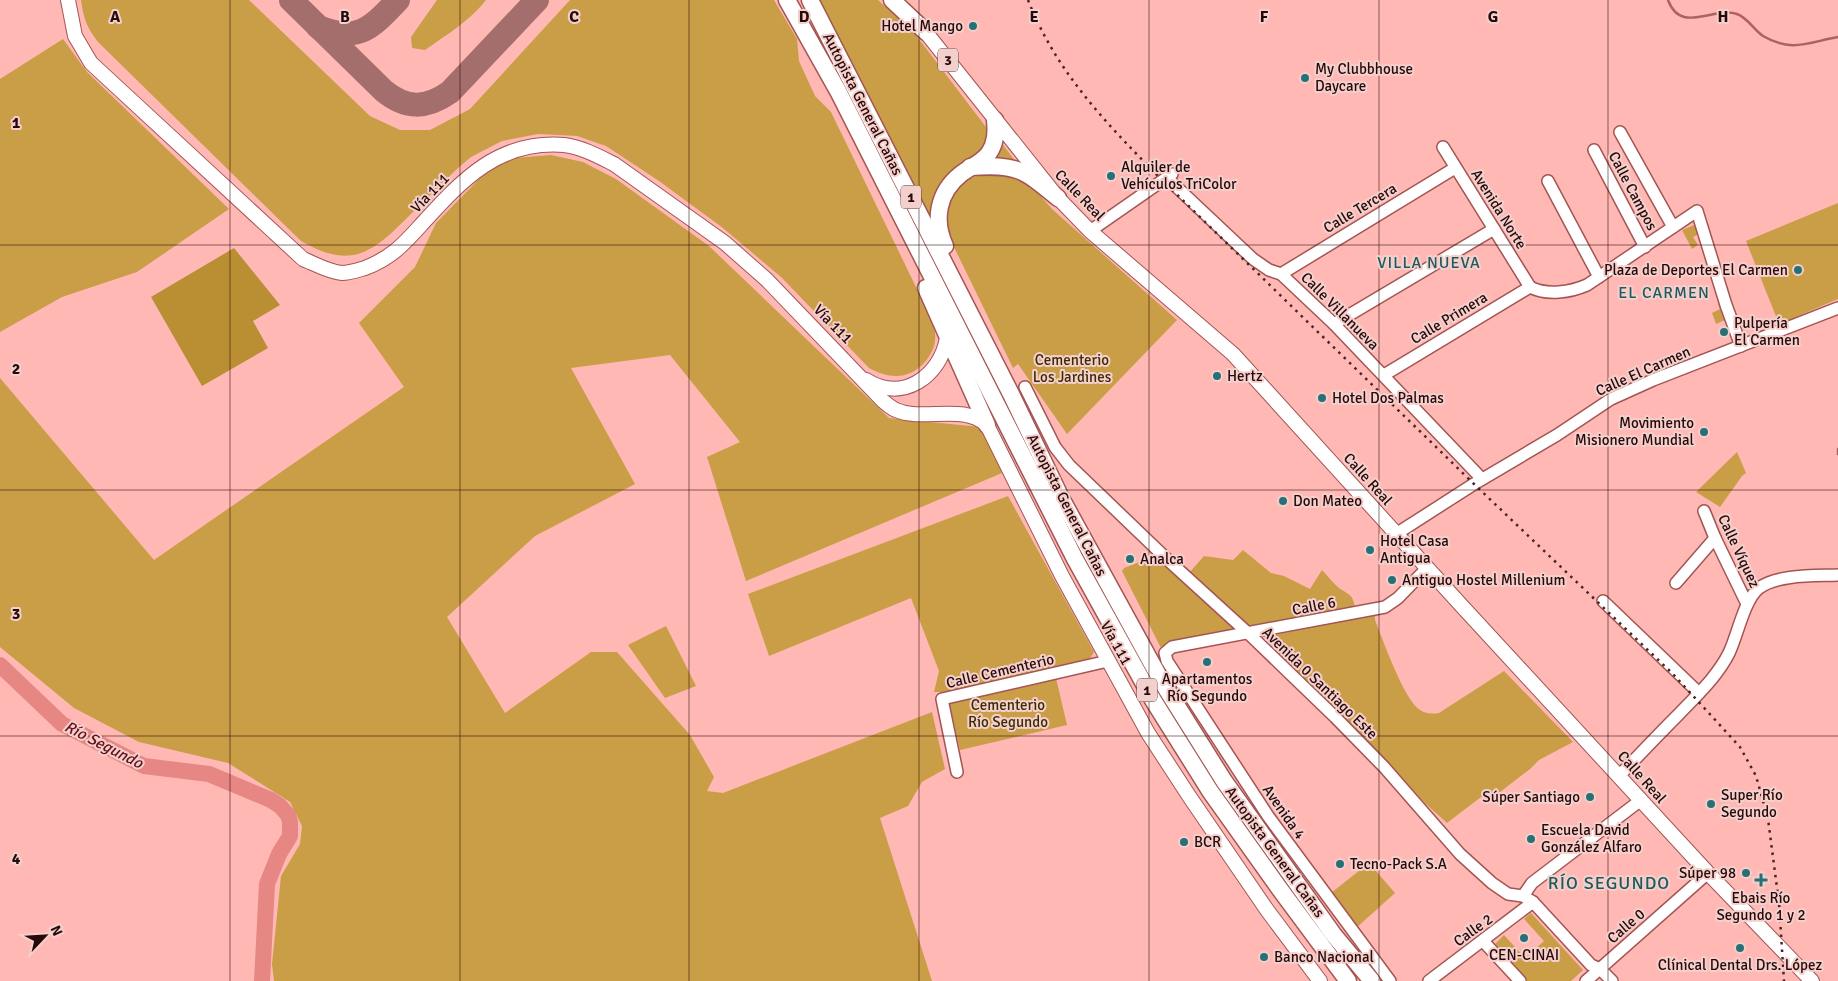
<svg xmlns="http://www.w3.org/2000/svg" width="1838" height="981" font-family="Signika,sans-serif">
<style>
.green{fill:#ca9e46}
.forest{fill:#ba8f34}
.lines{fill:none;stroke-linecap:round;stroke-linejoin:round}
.stream{stroke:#ae615f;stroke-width:2.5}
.river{stroke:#e78784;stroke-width:16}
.taxiway{stroke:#a46e6c;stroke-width:24}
.minor-casing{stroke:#a45553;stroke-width:14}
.major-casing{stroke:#a45553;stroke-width:16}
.highway-casing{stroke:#a45553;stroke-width:19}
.minor{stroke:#fff;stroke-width:11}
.major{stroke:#fff;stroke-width:14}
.highway{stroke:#fff;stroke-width:16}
.rail{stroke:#492424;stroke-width:2.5;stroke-dasharray:2.5 5;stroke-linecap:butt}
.grid{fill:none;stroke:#28090a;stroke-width:1;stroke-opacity:0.55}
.poi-dot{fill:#267076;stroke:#f4d0cd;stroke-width:2}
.labels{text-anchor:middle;stroke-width:4;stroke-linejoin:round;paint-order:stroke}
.shield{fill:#f4d0cd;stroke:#654544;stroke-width:1}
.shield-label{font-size:14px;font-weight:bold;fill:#28090a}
.poi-label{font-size:15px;fill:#28090a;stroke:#f4d0cd;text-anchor:start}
.street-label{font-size:15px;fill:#28090a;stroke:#f4d0cd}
.park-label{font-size:15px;fill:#3c2b03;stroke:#f4d0cd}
.neighbourhood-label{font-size:16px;letter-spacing:1px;fill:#1e595d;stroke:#f4d0cd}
.water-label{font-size:16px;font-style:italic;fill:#671118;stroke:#f4d0cd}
.quarter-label{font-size:18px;letter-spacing:1px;fill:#1e595d;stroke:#f4d0cd}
.grid-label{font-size:16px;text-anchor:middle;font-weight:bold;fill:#28090a;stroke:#f4d0cd;stroke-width:4;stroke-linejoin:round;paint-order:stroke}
</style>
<rect width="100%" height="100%" fill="#ffb8b4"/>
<!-- green -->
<g class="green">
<path d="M81,0h168l121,116 30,14h30l40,-21 100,-109h204l23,39 2,22 16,35 16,16 100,206c3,8 5,15 4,23 -1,8 -5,15 -10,21 -16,18 -36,17 -56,6l-88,-91 -58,-49 -64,-47 -53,-35 -29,-10 -39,-2 -36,7 -31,16 -13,11c-17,16 -33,32 -50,49 -36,36 -57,53 -107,24l-203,-199c-11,-14 -15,-25 -17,-42z"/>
<path d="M437,0h49c-16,21 -40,35 -61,50l-13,-2 -1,-11z"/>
<path d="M820,0h58l37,34 74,97c-1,3 -1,8 -2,11 -7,18 -36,24 -47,41 -7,10 -9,23 -11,34z"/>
<path d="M63,39l24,33 142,137 -92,63 -75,25 -62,35v-253z"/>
<path d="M1000,141l19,25 -30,-6z"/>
<path d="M551,155l32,7 33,17 93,67 180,172 92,9 21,46 -256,108 -39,-124 33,-15 -70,-87 -99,13 64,116 -100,52 -88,81 58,96 86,-61h26l73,83 24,42 -7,14 16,2 209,-81 13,57 -23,13 -14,24 -28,12 52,163h-658l-2,-17 9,-88 19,-32 2,-18 -12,-24 -62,-39 -89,-21 -65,-34 -74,-61v-269l154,182 250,-173 -45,-64 56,-56 21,-44 49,-50 29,-15z"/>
<path d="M999,171l28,9 25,29 125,111 -110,114 -49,-70 -5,4 -63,-129 -4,-19 1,-13 10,-18 13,-11z"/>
<path d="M1838,203v96l-59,25 -33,-83z"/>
<path d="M1697,224l2,10 -6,3 5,8 -6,4 -10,-19z"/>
<path d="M1722,302l5,17 -11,5 -4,-11 8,-4 -2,-5z"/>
<path d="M1737,452l9,21 -4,3 -22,31 -24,-15z"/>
<path d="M1008,496l86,156 -6,10 -140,30h-14l5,-21 -28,-73 -142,58 -21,-62z"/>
<path d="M1243,550l28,23 13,3 26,13 12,-19c6,6 11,13 17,18 10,7 14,6 16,20l-101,21 -5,-2 -60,-54 15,-17 29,4z"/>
<path d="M1158,555l82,78 -79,15 -39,-77 2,-3z"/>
<path d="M1375,614v6c8,20 29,80 45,90 6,4 12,4 19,3l65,-42 69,71 -34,18 -9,9 -39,30 -10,-2 -34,26 -22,-20 -59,-64 -86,-84 -9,-12 -1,-7z"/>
<path d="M666,626l30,60 -31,12 -37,-53z"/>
<path d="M1056,678l11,47 -107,25 -11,-47z"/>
<path d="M1369,863l26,30 -40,36 -24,-36z"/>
<path d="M1531,913l52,57 -12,11h-44l-33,-36 10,-10 21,23 19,-17 -20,-22z"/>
</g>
<!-- forest -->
<path class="forest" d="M234,248l46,57 -27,16 15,27 -66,38 -51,-89z"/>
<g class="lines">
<!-- stream -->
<g class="stream">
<path d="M1668,0c13,35 45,6 69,14 11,4 17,16 26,22 29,17 46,6 75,1"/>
<path d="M1838,449v5"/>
</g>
<!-- river -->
<path class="river" d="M0,665l62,59 82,42 65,8 62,26 9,6 8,9 2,7v14l-11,18 -12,30 -5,97"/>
<!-- taxiway -->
<g class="taxiway">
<path d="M291,0l93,91c22,18 42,18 66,1l87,-92"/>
<path d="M318,27c41,16 53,1 80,-27"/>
</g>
<!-- minor casing -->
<g class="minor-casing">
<g id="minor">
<path d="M1620,132l53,95"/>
<path d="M1443,147l87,140"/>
<path d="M1594,150l51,97"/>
<path d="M1167,178l86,81 16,11 12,4 53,50 148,155"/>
<path d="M1548,181l51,96"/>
<path d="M1090,231l82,-57"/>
<path d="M1281,274l174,-106"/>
<path d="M1530,287c17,9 41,5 57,-2l110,-74 29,94 15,41"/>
<path d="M1334,324l160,-95"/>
<path d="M1384,375l146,-88"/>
<path d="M1025,387l30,60 14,18 101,97 79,72 86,83 49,50 76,87 32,29 16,11 15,2 10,6 58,63 9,4 12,12"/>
<path d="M1704,511l11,27 32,66"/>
<path d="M1396,534l78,-50 83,-49 54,-36 42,-19 185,-72"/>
<path d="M1676,583l39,-45"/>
<path d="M1603,601l96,92"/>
<path d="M957,772l-15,-73 166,-38"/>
<path d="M1619,776c20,-21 39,-41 59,-61 18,-19 39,-38 51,-62 9,-19 15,-53 30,-65 19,-14 57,-12 79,-13"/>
<path d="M1523,896l9,-13 109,-83"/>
<path d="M1483,941l37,40"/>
<path d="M1390,981l-122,-165 -101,-155 -2,-8 7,-6 213,-40 13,-9 29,-30"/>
<path d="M1429,981l104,-79"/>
<path d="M1586,981l122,-108"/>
</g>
</g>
<!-- major casing -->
<g class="major-casing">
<g id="major">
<path d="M68,0l7,36 16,27 212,196c12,5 26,13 39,14 7,0 16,-3 23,-5 26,-10 38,-23 56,-43 41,-45 77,-85 143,-80 17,2 34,11 50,19l111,79 42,37 116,121c4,3 8,7 13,9 28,12 67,-7 91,15l75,151 86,157 41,63 78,114 53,71"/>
<path d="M920,25l138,173 32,33 143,123 227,250 248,269 104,108"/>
<path d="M866,380c36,23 74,-3 81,-42"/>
</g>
</g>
<!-- highway casing -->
<g class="highway-casing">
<g id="highway">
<path d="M787,0l51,91 237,468 78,141 57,91 69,97 69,93"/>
<path d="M810,0l201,394 50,104 101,184 62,99 109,153 39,47"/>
<path d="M892,0l34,32"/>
<path d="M970,167c47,-3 53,2 88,31"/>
<path d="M945,246c-12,-26 -7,-54 16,-72 9,-7 21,-11 28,-21 7,-10 7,-21 6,-33"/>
<path d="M926,288l61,137"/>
</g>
</g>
<!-- minor -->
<use href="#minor" class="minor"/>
<!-- major -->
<use href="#major" class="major"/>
<!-- highway -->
<use href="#highway" class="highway"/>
<!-- rail -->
<path class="rail" d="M1028,0c29,74 80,125 135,181l311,303 199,190 67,73 16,29 12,43 11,84 5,78"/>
</g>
<!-- grid -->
<path class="grid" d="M230,0v981M460,0v981M689,0v981M919,0v981M1149,0v981M1379,0v981M1608,0v981M0,245h1838M0,490h1838M0,736h1838"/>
<!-- markers -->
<g class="poi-dot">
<circle cx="973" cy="26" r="5"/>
<circle cx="1305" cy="78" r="5"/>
<circle cx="1111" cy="176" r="5"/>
<circle cx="1798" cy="270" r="5"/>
<circle cx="1724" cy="332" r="5"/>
<circle cx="1217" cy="376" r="5"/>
<circle cx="1322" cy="398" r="5"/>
<circle cx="1704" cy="432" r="5"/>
<circle cx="1283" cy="501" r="5"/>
<circle cx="1370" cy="550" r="5"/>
<circle cx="1130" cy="559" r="5"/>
<circle cx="1392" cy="580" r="5"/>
<circle cx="1207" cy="662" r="5"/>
<circle cx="1590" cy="797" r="5"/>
<circle cx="1711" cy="804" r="5"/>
<circle cx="1531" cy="839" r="5"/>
<circle cx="1184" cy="842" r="5"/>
<circle cx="1340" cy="864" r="5"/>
<circle cx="1746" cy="873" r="5"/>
<path d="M1758.5 872.5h5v5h5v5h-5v5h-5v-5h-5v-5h5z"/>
<circle cx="1524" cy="938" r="5"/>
<circle cx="1740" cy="948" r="5"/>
<circle cx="1264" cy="957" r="5"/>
</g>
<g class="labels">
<!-- shield labels -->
<g class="shield">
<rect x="938" y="48.5" width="20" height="23" rx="4"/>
<rect x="901" y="185.5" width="20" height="23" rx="4"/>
<rect x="1137" y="678.5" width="20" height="23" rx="4"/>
</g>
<g class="shield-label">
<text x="948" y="65">3</text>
<text x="911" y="202">1</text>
<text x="1147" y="695">1</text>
</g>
<!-- poi labels -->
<g class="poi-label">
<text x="963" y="31" text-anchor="end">Hotel Mango</text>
<text x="1315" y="74">My Clubbhouse<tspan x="1315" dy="17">Daycare</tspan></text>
<text x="1121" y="172">Alquiler de<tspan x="1121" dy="17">Vehículos TriColor</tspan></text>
<text x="1788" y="275" text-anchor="end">Plaza de Deportes El Carmen</text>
<text x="1734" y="328">Pulpería<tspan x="1734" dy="17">El Carmen</tspan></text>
<text x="1227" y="381">Hertz</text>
<text x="1332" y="403">Hotel Dos Palmas</text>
<text x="1694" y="428" text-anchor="end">Movimiento<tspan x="1694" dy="17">Misionero Mundial</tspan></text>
<text x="1293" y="506">Don Mateo</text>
<text x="1380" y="546">Hotel Casa<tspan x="1380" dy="17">Antigua</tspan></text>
<text x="1140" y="564">Analca</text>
<text x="1402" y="585">Antiguo Hostel Millenium</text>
<text x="1207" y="684" text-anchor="middle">Apartamentos<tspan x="1207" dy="17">Río Segundo</tspan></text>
<text x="1721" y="800">Super Río<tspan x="1721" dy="17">Segundo</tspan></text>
<text x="1580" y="802" text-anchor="end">Súper Santiago</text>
<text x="1541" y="835">Escuela David<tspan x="1541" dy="17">González Alfaro</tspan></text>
<text x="1194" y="847">BCR</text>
<text x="1350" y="869">Tecno-Pack S.A</text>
<text x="1736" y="878" text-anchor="end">Súper 98</text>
<text x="1761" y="903" text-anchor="middle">Ebais Río<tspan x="1761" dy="17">Segundo 1 y 2</tspan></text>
<text x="1524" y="960" text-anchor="middle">CEN-CINAI</text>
<text x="1274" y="962">Banco Nacional</text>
<text x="1740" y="970" text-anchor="middle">Clínical Dental Drs. López</text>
</g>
<!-- street labels -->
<g class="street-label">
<text transform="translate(863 104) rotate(63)" y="5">Autopista General Cañas</text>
<text transform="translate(1633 191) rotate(62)" y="5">Calle Campos</text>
<text transform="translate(430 193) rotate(-46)" y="5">Vía 111</text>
<text transform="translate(1080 195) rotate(46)" y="5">Calle Real</text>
<text transform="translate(1360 208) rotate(-31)" y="5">Calle Tercera</text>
<text transform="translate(1499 209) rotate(58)" y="5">Avenida Norte</text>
<text transform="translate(1340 311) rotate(45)" y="5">Calle Villanueva</text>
<text transform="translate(1449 318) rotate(-31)" y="5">Calle Primera</text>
<text transform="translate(833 324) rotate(46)" y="5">Vía 111</text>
<text transform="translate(1643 371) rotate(-24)" y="5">Calle El Carmen</text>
<text transform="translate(1368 479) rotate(48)" y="5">Calle Real</text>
<text transform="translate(1067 505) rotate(63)" y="5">Autopista General Cañas</text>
<text transform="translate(1739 551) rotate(65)" y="5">Calle Víquez</text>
<text transform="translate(1314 606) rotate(-11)" y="5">Calle 6</text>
<text transform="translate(1116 643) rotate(61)" y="5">Vía 111</text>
<text transform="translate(1000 671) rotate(-13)" y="5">Calle Cementerio</text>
<text transform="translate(1320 683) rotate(44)" y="5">Avenida 0 Santiago Este</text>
<text transform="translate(1642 777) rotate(48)" y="5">Calle Real</text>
<text transform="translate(1284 812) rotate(55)" y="5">Avenida 4</text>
<text transform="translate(1275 852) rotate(54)" y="5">Autopista General Cañas</text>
<text transform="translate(1626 926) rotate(-41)" y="5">Calle 0</text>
<text transform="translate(1473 930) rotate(-36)" y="5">Calle 2</text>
</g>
<!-- park labels -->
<g class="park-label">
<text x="1072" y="365">Cementerio<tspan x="1072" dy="17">Los Jardines</tspan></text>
<text x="1008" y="710">Cementerio<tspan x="1008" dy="17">Río Segundo</tspan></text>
</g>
<!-- neighbourhood labels -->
<g class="neighbourhood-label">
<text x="1429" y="268">VILLA NUEVA</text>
<text x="1664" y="298">EL CARMEN</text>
</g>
<!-- water labels -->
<g class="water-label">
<text transform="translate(104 744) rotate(27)" y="6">Río Segundo</text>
</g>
<!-- quarter labels -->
<g class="quarter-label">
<text x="1609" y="889">RÍO SEGUNDO</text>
</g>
</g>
<g class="grid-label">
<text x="115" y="22">A</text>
<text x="345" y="22">B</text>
<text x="574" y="22">C</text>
<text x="804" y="22">D</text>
<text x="1034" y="22">E</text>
<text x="1264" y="22">F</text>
<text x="1493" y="22">G</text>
<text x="1723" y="22">H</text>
<text x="16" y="128">1</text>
<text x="16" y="374">2</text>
<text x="16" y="619">3</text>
<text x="16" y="864">4</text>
</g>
<!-- north arrow -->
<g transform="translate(45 936) rotate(65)" stroke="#f4d0cd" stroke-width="4" paint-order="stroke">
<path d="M0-4L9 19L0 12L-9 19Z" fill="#28090a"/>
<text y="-8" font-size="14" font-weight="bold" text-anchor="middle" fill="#28090a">N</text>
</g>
</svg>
